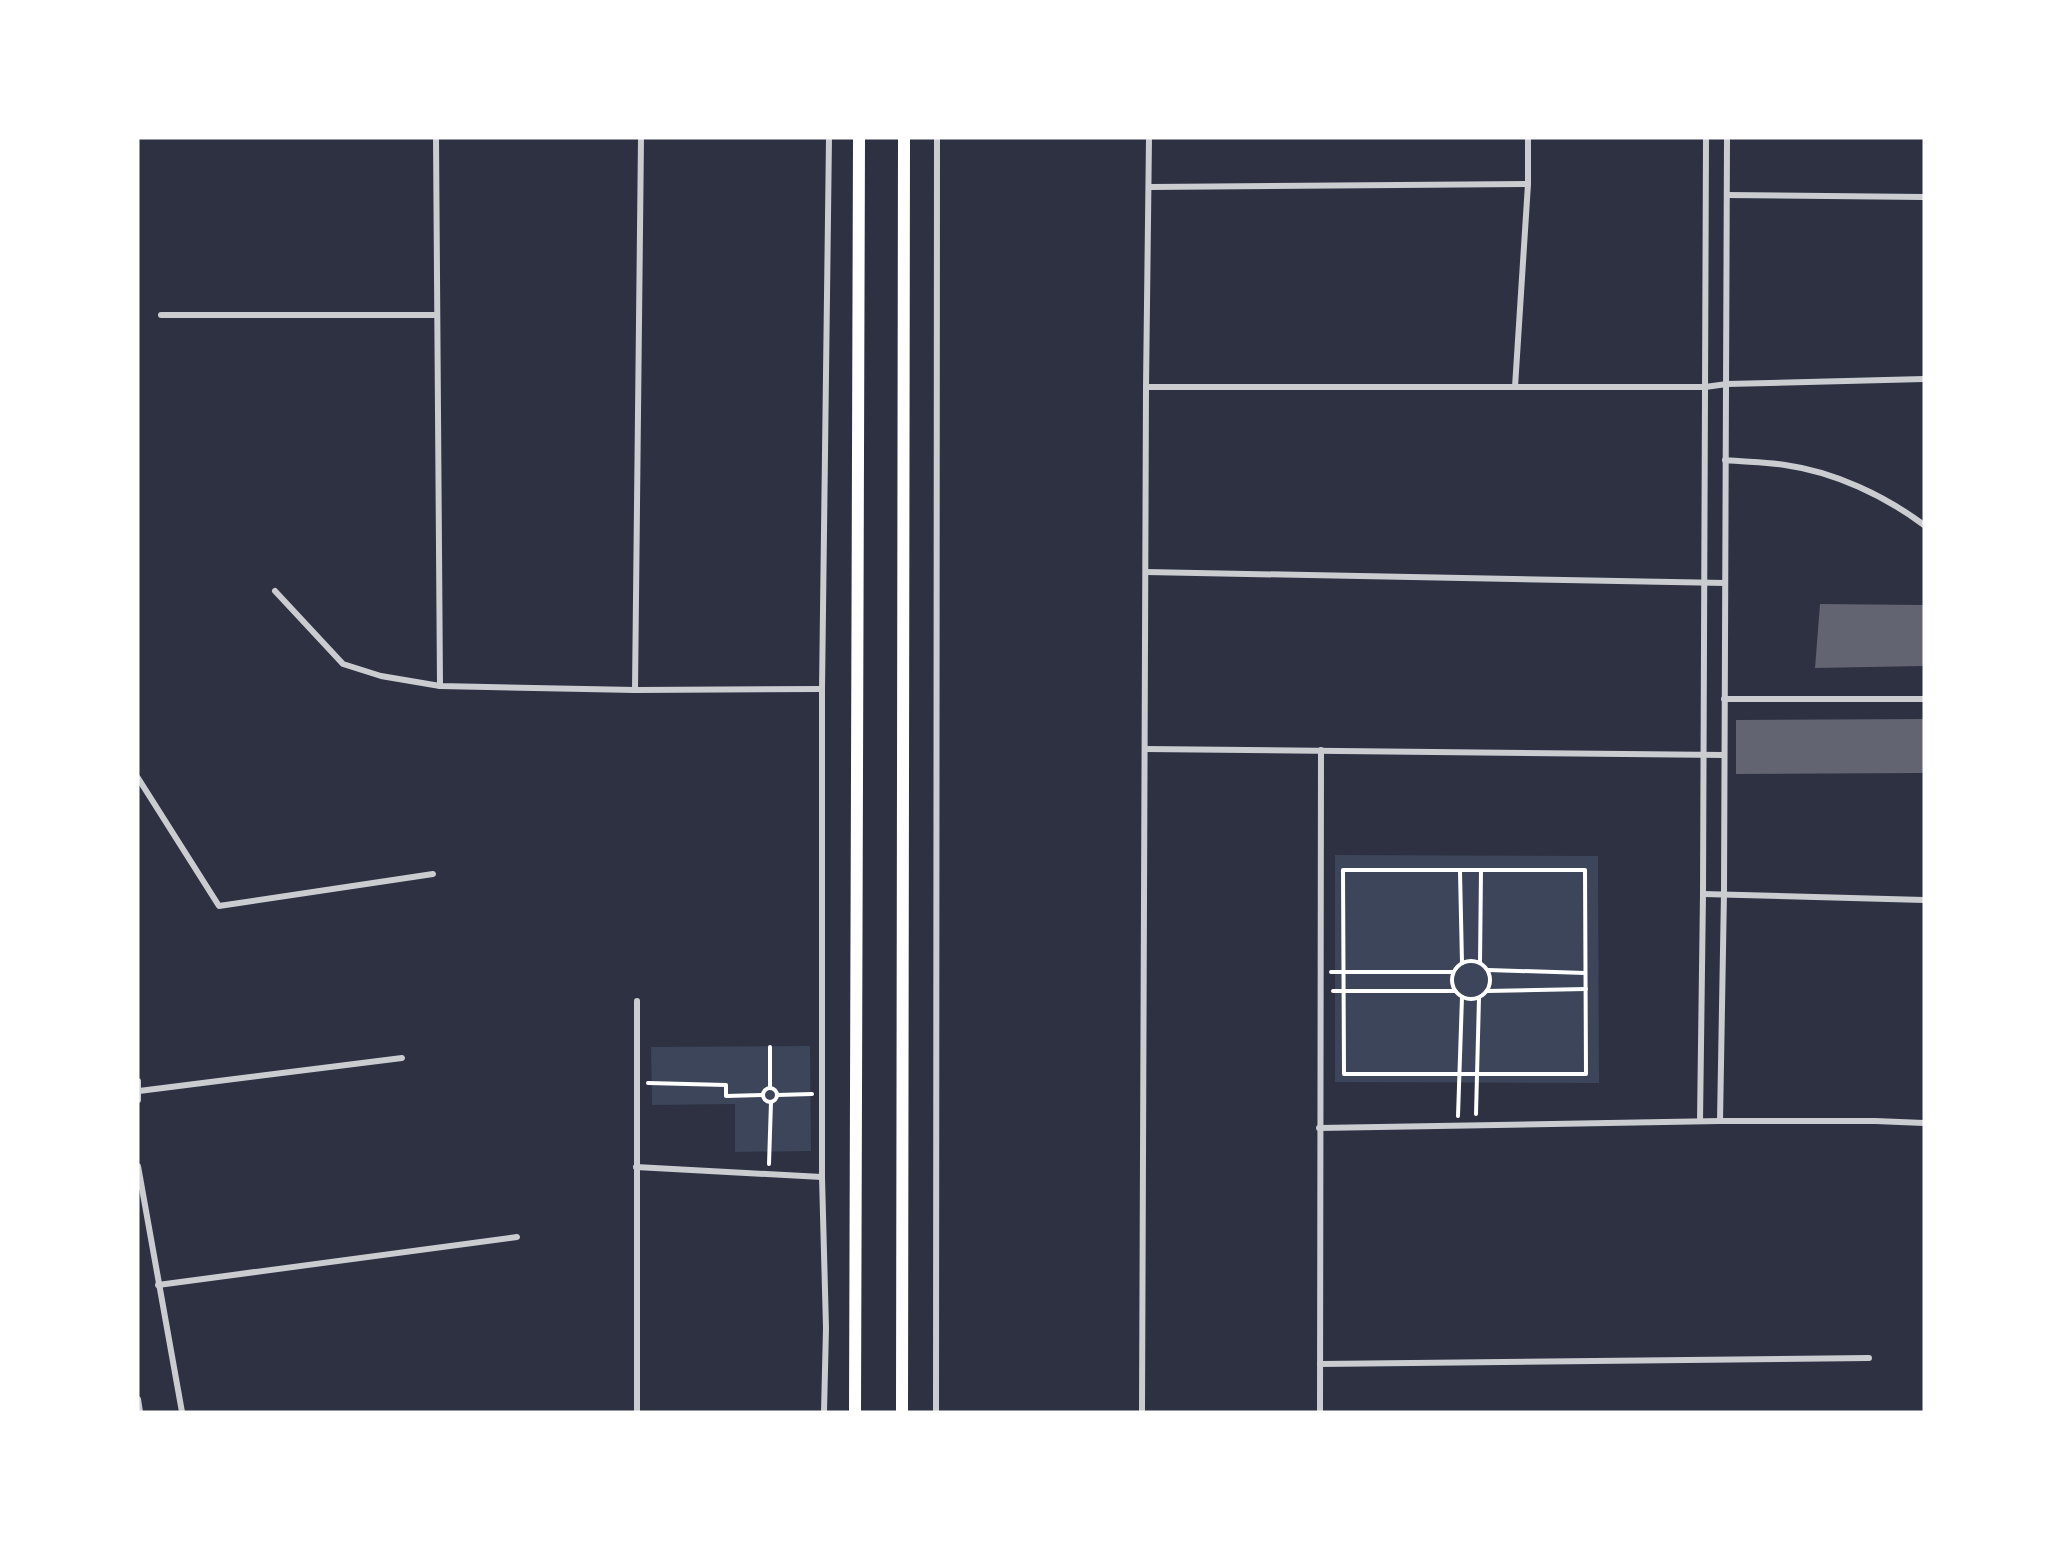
<svg xmlns="http://www.w3.org/2000/svg" width="2062" height="1550" font-family="'Varela Round',sans-serif">
<style>
.green{fill:#3c4559}
.building{fill:#626471}
.lines{fill:none;stroke-linecap:round;stroke-linejoin:round}
.path{stroke:#fff;stroke-width:4}
.minor{stroke:#caccd0;stroke-width:6}
.secondary{stroke:#fff;stroke-width:12}
</style>
<rect width="100%" height="100%" fill="#2d3142"/>
<!-- green -->
<g class="green">
<path d="M1335,855l263,1 1,227 -264,-1z"/>
<path d="M810,1046l1,105 -76,1v-48l-83,1 -1,-58z"/>
</g>
<!-- building -->
<g class="building">
<path d="M1820,604l104,1v61l-109,2z"/>
<path d="M1924,719v54l-188,1v-54z"/>
</g>
<g class="lines">
<!-- path -->
<g class="path">
<path d="M1343,870h242l1,204h-242z"/>
<path d="M1460,872l2,91"/>
<circle cx="1471" cy="980" r="19"/>
<path d="M1480,963l1,-93"/>
<path d="M1488,970l97,3"/>
<path d="M1331,972h122"/>
<path d="M1333,991h122"/>
<path d="M1487,991l99,-2"/>
<path d="M648,1083l78,2v11l36,-1"/>
<path d="M770,1087v-40"/>
<circle cx="770" cy="1095" r="7"/>
<path d="M777,1095l35,-1"/>
<path d="M1476,1114l3,-116"/>
<path d="M1458,1116l4,-119"/>
<path d="M769,1164l2,-62"/>
</g>
<!-- minor -->
<g class="minor">
<path d="M436,138l4,548"/>
<path d="M1150,187l378,-3"/>
<path d="M1727,195l197,2"/>
<path d="M161,315h276"/>
<path d="M1146,387h559l22,-3 197,-5"/>
<path d="M1515,387l13,-203v-46"/>
<path d="M1725,460c20,2 41,2 60,5 50,7 100,31 139,60"/>
<path d="M1146,572l579,11"/>
<path d="M275,591l68,73 38,12 59,10 195,4 187,-1"/>
<path d="M635,690l6,-552"/>
<path d="M1724,699h200"/>
<path d="M1145,749l579,6"/>
<path d="M138,778l81,128 214,-32"/>
<path d="M1703,894l221,6"/>
<path d="M138,1081v19"/>
<path d="M139,1091l263,-33"/>
<path d="M1700,1121l3,-227 3,-756"/>
<path d="M1720,1121l4,-228 3,-755"/>
<path d="M1319,1128l401,-7h155l49,2"/>
<path d="M138,1166l44,246"/>
<path d="M636,1167l186,10"/>
<path d="M158,1285l359,-48"/>
<path d="M1320,1364l549,-6"/>
<path d="M138,1399l2,13"/>
<path d="M637,1412v-411"/>
<path d="M824,1412l2,-84 -4,-151v-488l7,-551"/>
<path d="M936,1412l1,-1274"/>
<path d="M1142,1412l4,-1025 3,-249"/>
<path d="M1320,1412l1,-662"/>
</g>
<!-- secondary -->
<g class="secondary">
<path d="M855,1412l4,-1274"/>
<path d="M902,1412l2,-1274"/>
</g>
</g>
<!-- border -->
<rect width="2062" height="1550" fill="none" stroke="#ffffff" stroke-width="279"/>
</svg>
